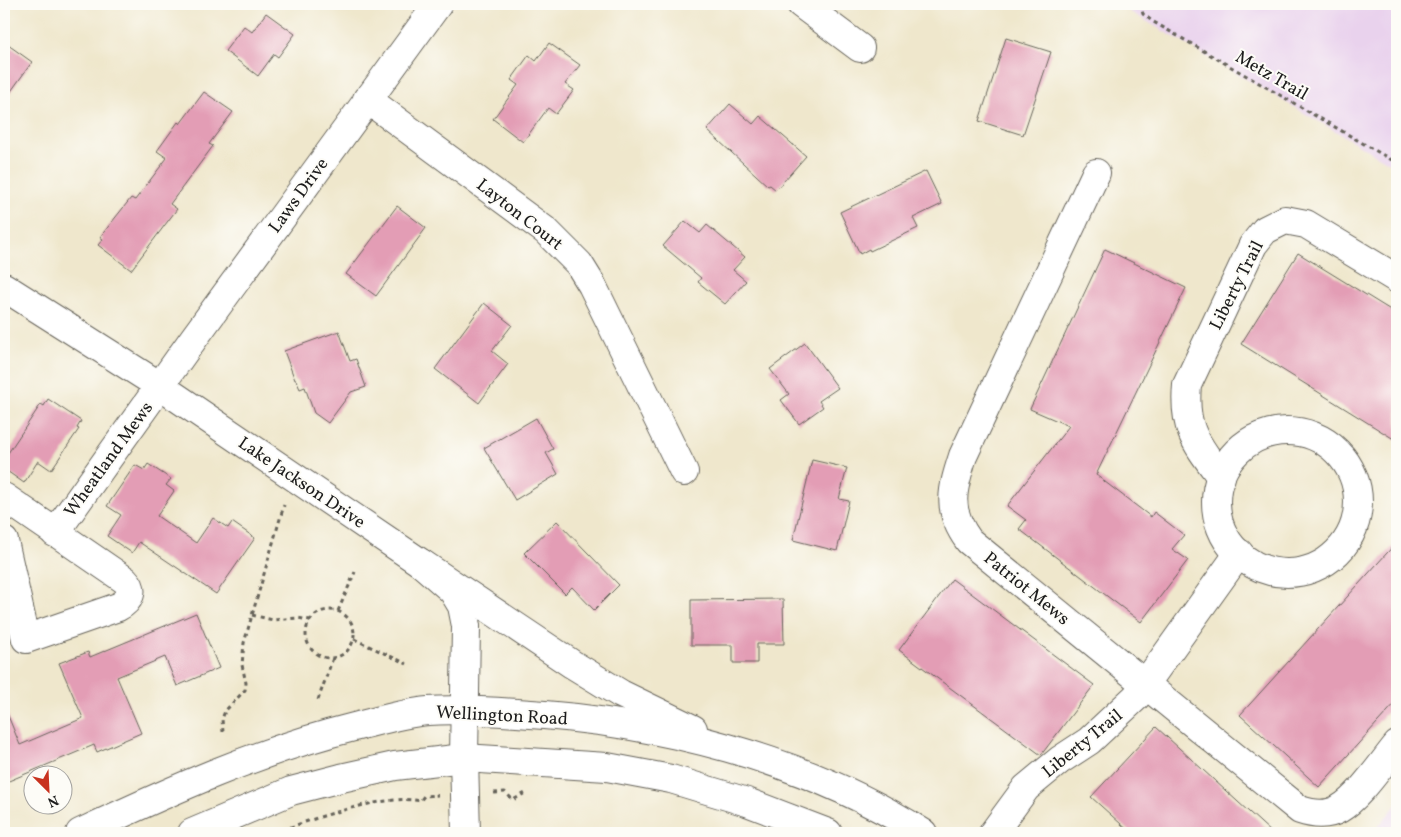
<svg xmlns="http://www.w3.org/2000/svg" width="1401" height="837" font-family="Vollkorn,serif">
<style>
.built{fill:#e9d2ed}
.building{fill:#e39db5}
.lines{fill:none;stroke-linecap:round;stroke-linejoin:round}
.minor-casing{stroke:#66635a;stroke-width:30}
.major-casing{stroke:#66635a;stroke-width:30}
.path{stroke:#66635a;stroke-width:3;stroke-dasharray:4 4;stroke-linecap:butt}
.minor{stroke:#fff;stroke-width:28}
.major{stroke:#fff;stroke-width:28}
.labels{text-anchor:middle;stroke-width:4;stroke-linejoin:round;paint-order:stroke}
.street-label{font-size:18px;fill:#1c1c1c;stroke:#fdfcf7}
</style>
<rect width="100%" height="100%" fill="#fdfcf7"/>
<filter id="ink" filterUnits="userSpaceOnUse"><feTurbulence type="fractalNoise" baseFrequency=".02" numOctaves="2"/><feDisplacementMap in="SourceGraphic" scale="10" xChannelSelector="R" yChannelSelector="G"/><feConvolveMatrix kernelMatrix="1 2 1 2 8 2 1 2 1" color-interpolation-filters="sRGB"/></filter>
<filter id="wash" filterUnits="userSpaceOnUse"><feTurbulence type="fractalNoise" baseFrequency=".0096" numOctaves="4" result="noise"/><feDisplacementMap in="SourceGraphic" scale="20" xChannelSelector="R" yChannelSelector="G"/><feGaussianBlur stdDeviation="1.12" result="paint"/><feColorMatrix in="noise" values="0 0 0 0 0 0 0 0 0 0 0 0 0 0 0 0 0 1.4 0 .05"/><feComposite in="paint" operator="in"/></filter>
<g filter="url(#wash)">
<rect width="100%" height="100%" fill="#efe7cc"/>
<!-- built -->
<g class="built">
<path d="M1123,4h274v163l-275,-160z"/>
<path d="M1397,804v29h-24z"/>
</g>
<g id="blocks">
<!-- building -->
<g class="building">
<path d="M266,13l29,21 -17,23 -4,-3 -16,22 -33,-25 19,-25 8,6z"/>
<path d="M1006,38l45,14 -28,83 -44,-14z"/>
<path d="M4,42l28,20 -28,39z"/>
<path d="M549,43l31,22 -15,19 9,6 -18,24 -8,-6 -25,34 -30,-23 25,-34 -7,-5 18,-25 7,6z"/>
<path d="M204,92l29,20 -24,32 4,2 -43,58 7,5 -46,61 -33,-25 5,-6 -3,-2 31,-39 4,2 32,-42 -10,-7 21,-29 2,2z"/>
<path d="M730,104l23,20 7,-8 46,40 -30,34 -6,-5 -2,1 -61,-56z"/>
<path d="M926,171l16,33 -29,14 5,10 -48,23 -1,-2 -9,5 -20,-42z"/>
<path d="M397,206l29,22 -50,68 -30,-22z"/>
<path d="M685,221l15,12 7,-8 38,32 -12,13 13,11 -21,23 -27,-22 3,-4 -38,-32z"/>
<path d="M1105,249l81,39 -90,187 55,42 3,-5 30,23 -12,14 16,11 -47,62 -122,-93 7,-9 -19,-14 62,-80 -39,-17z"/>
<path d="M1298,253l99,61v127l-156,-97z"/>
<path d="M484,303l28,22 -20,26 16,13 -29,39 -44,-34z"/>
<path d="M339,331l11,30 6,-2 10,28 -15,5 -23,31 -14,-10 -9,-26 -5,2 -4,-9h-1l-11,-29z"/>
<path d="M805,343l33,45 -19,13 4,6 -24,17 -18,-24 8,-6 -19,-25z"/>
<path d="M48,399l33,22 -4,7 2,1 -28,41 -13,-9 -14,22 -20,-14v-10l37,-55 3,2z"/>
<path d="M536,418l17,31 -7,4 12,21 -43,26 -31,-52z"/>
<path d="M812,460l35,8 -8,31 10,2 -12,50 -44,-11z"/>
<path d="M148,464l23,15 -5,6 8,6 -17,25 39,27 17,-25 15,10 4,-6 23,16 -39,56 -77,-52 -7,11 -25,-17 14,-21 -14,-9 28,-41 9,5z"/>
<path d="M557,521l62,64 -25,25 -22,-23 -7,7 -41,-41z"/>
<path d="M1397,542v159l-78,86 -79,-72z"/>
<path d="M952,579l142,106 -53,70 -142,-105z"/>
<path d="M783,599l1,45h-27v19h-24v-18h-42v-45z"/>
<path d="M196,613l23,55 -42,18 -12,-29 -48,20 24,56 -44,19 -3,-7 -90,38v-77l16,39 63,-27 -24,-55 29,-11 2,5z"/>
<path d="M1156,727l116,106h-141l-40,-36z"/>
</g>
</g>
</g>
<g filter="url(#ink)">
<use href="#blocks" fill-opacity="0" stroke="#66635a" stroke-width="1"/>
<g class="lines">
<!-- minor casing -->
<g class="minor-casing">
<g id="minor">
<path d="M801,4l59,44"/>
<path d="M367,99l179,132 33,33 13,21 92,187"/>
<path d="M1096,173l-133,283c-11,34 -17,54 6,85l331,269c12,4 27,6 39,-1 20,-11 43,-46 58,-64"/>
<path d="M4,287l156,99 261,177 32,28 9,15 4,20 -2,132 2,75"/>
<circle cx="1287" cy="502" r="71"/>
<path d="M1221,477c-25,-34 -38,-48 -34,-92l66,-140 12,-15 20,-10 21,4 91,55"/>
<path d="M4,497l121,83c10,10 5,21 -7,27l-92,32 -22,-98"/>
<path d="M55,533l139,-195 244,-334"/>
<path d="M993,833l33,-45 34,-28 29,-19 47,-44 103,-144"/>
</g>
</g>
<!-- major casing -->
<g class="major-casing">
<g id="major">
<path d="M421,563l151,101 49,30 72,35"/>
<path d="M80,833c90,-42 177,-82 274,-106 24,-6 49,-14 74,-16 30,-2 60,0 89,2 140,8 287,45 406,120"/>
<path d="M192,833l99,-42 50,-13 54,-12 69,-8 143,9 64,12 76,23 81,31"/>
</g>
</g>
<!-- path -->
<g class="path">
<path d="M1140,4l3,10 9,7 245,142"/>
<circle cx="330" cy="634" r="24"/>
<path d="M338,611l17,-39"/>
<path d="M252,615l21,5 24,-2 14,2"/>
<path d="M354,639l53,25"/>
<path d="M318,700l15,-42"/>
<path d="M223,732l-1,-13 3,-8 20,-21 1,-7 -4,-18 2,-22 40,-138"/>
<path d="M494,793l11,-1 8,8 14,-8"/>
<path d="M275,833c33,-13 111,-40 145,-32l4,-5 14,-1"/>
</g>
<!-- minor -->
<use href="#minor" class="minor"/>
<!-- major -->
<use href="#major" class="major"/>
</g>
</g>
<g class="labels">
<!-- street labels -->
<g class="street-label">
<text transform="translate(1272 75) rotate(30)" y="6">Metz Trail</text>
<text transform="translate(298 195) rotate(-54)" y="6">Laws Drive</text>
<text transform="translate(520 214) rotate(38)" y="6">Layton Court</text>
<text transform="translate(1236 285) rotate(-63)" y="6">Liberty Trail</text>
<text transform="translate(108 459) rotate(-54)" y="6">Wheatland Mews</text>
<text transform="translate(302 482) rotate(34)" y="6">Lake Jackson Drive</text>
<text transform="translate(1027 588) rotate(39)" y="6">Patriot Mews</text>
<text transform="translate(502 715) rotate(3)" y="6">Wellington Road</text>
<text transform="translate(1082 743) rotate(-39)" y="6">Liberty Trail</text>
</g>
</g>
<!-- margin -->
<rect width="1401" height="837" fill="none" stroke="#fdfcf7" stroke-width="20"/>
<!-- north arrow -->
<g transform="translate(48 790) rotate(156)"><circle r="24" fill="#fdfcf7" stroke="#a3a29f"/>
<path d="M0-4L9 19L0 12L-9 19Z" fill="#c8321e"/>
<text y="-8" font-size="14" font-weight="bold" text-anchor="middle" fill="#1c1c1c">N</text>
</g>
</svg>
